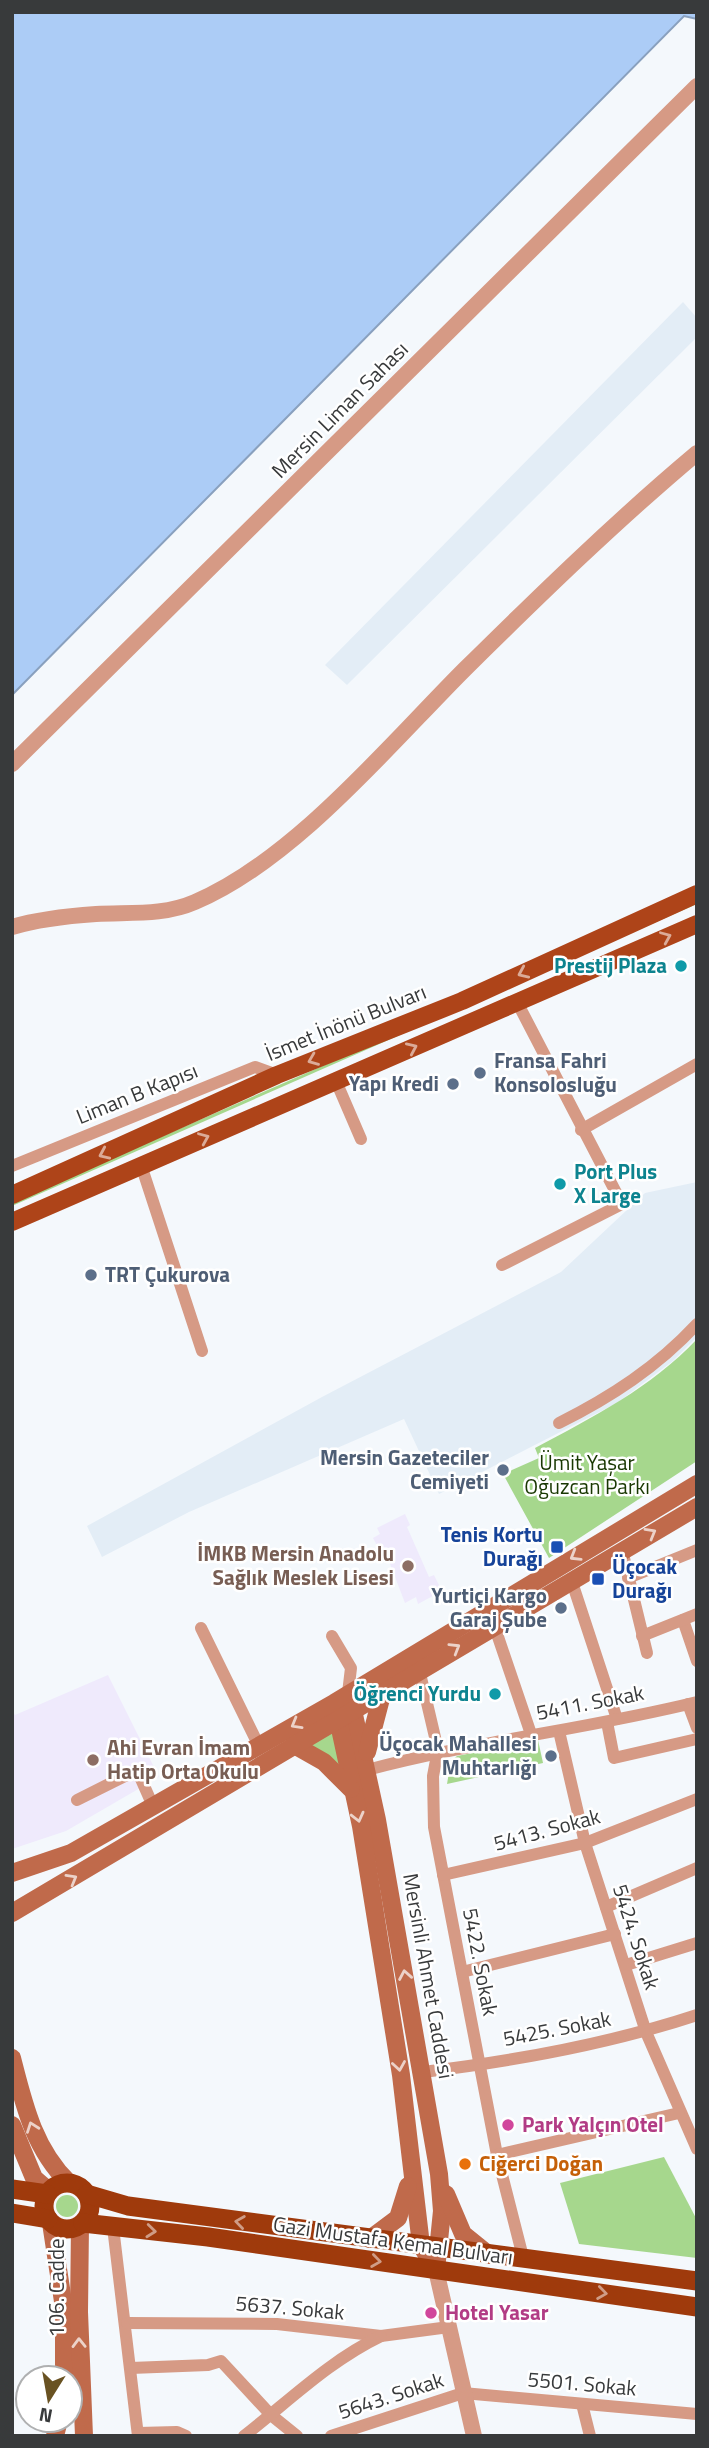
<svg xmlns="http://www.w3.org/2000/svg" width="709" height="2448" font-family="'Titillium Web',sans-serif">
<style>
.built{fill:#e3edf6}
.education{fill:#efeafc}
.green{fill:#a6d78d}
.water{fill:#acccf6;stroke:#89a0be;stroke-width:2}
.lines{fill:none;stroke-linecap:round;stroke-linejoin:round}
.minor{stroke:#d69a85;stroke-width:12}
.tertiary{stroke:#d69a85;stroke-width:16}
.secondary{stroke:#c06a4b;stroke-width:18}
.primary{stroke:#ae4419;stroke-width:18}
.trunk{stroke:#9f3a0c;stroke-width:19}
.oneway{stroke:#dbab98}
.oneway2{stroke:#ecd2c9}
.oneway3{stroke:#cf9c86}
.culture-dot{fill:#0f9aa8;stroke:#fff;stroke-width:2.5}
.service-dot{fill:#5c6f8a;stroke:#fff;stroke-width:2.5}
.transit-dot{fill:#1a4fb4;stroke:#fff;stroke-width:2.5}
.education-dot{fill:#8d6e63;stroke:#fff;stroke-width:2.5}
.hotel-dot{fill:#d1479c;stroke:#fff;stroke-width:2.5}
.food-dot{fill:#e8710a;stroke:#fff;stroke-width:2.5}
.labels{text-anchor:middle;stroke-width:5;stroke-linejoin:round;paint-order:stroke}
.street-label{font-size:21px;fill:#383a3b;stroke:#fff}
.culture-label{font-size:21px;font-weight:bold;fill:#0d838f;stroke:#fff;text-anchor:end}
.service-label{font-size:21px;font-weight:bold;fill:#4e5e75;stroke:#fff;text-anchor:end}
.park-label{font-size:21px;fill:#193802;stroke:#fff}
.transit-label{font-size:21px;font-weight:bold;fill:#164399;stroke:#fff;text-anchor:end}
.education-label{font-size:21px;font-weight:bold;fill:#785e54;stroke:#fff;text-anchor:end}
.hotel-label{font-size:21px;font-weight:bold;fill:#b23c85;stroke:#fff;text-anchor:start}
.food-label{font-size:21px;font-weight:bold;fill:#c56008;stroke:#fff;text-anchor:start}
</style>
<rect width="100%" height="100%" fill="#f4f8fc"/>
<!-- built -->
<g class="built">
<path d="M683,302l14,16v19l-350,348 -22,-20z"/>
<path d="M697,1182v155l-24,24 -56,42 -178,91 -35,-75 -215,93 -87,45 -15,-31 235,-129 239,-125 84,-79z"/>
</g>
<!-- education -->
<g class="education">
<path d="M405,1514l5,11 -3,2 22,50 5,-2 8,16 -24,13 -2,-7 -11,6 -18,-47 -4,1 -10,-19 7,-4 -3,-6z"/>
<path d="M108,1675l51,102 -93,54 -54,18v-139l3,5z"/>
</g>
<!-- green -->
<g class="green">
<path d="M697,902v2l-685,302v-4z"/>
<path d="M697,1339v122l-148,97 -46,-84 36,-16 -4,-10c58,-31 116,-60 162,-109z"/>
<path d="M335,1729l9,49 -34,-34z"/>
<path d="M538,1740l5,23 -96,21 4,-23 6,-5z"/>
<path d="M664,2157l33,63v38l-118,-14 -19,-61z"/>
<circle cx="67" cy="2206" r="11"/>
</g>
<!-- water -->
<path class="water" d="M12,12h685v7l-13,-3 -672,679z"/>
<g class="lines">
<!-- minor -->
<g class="minor">
<path d="M336,1081l25,58"/>
<path d="M581,1130l116,-66"/>
<path d="M141,1165l61,186"/>
<path d="M12,1166l243,-99 22,8"/>
<path d="M502,1265l120,-61 -105,-202"/>
<path d="M559,1423c52,-26 98,-56 138,-99"/>
<path d="M622,1550l25,103"/>
<path d="M628,1578l69,-28"/>
<path d="M571,1579l46,140"/>
<path d="M683,1620l14,41"/>
<path d="M494,1625l37,109"/>
<path d="M201,1628l58,118"/>
<path d="M332,1636l19,32 -3,25"/>
<path d="M642,1636l55,-22"/>
<path d="M419,1669l19,81 -5,26 1,51 63,328 27,106"/>
<path d="M688,1704l9,24"/>
<path d="M607,1722l7,36 83,-19"/>
<path d="M559,1731l26,112 61,189 51,117"/>
<path d="M367,1770c109,-29 221,-41 330,-68"/>
<path d="M77,1800l60,-30 16,36"/>
<path d="M443,1875l142,-32 112,-44"/>
<path d="M606,1907l91,-39"/>
<path d="M626,1965l71,-22"/>
<path d="M462,1972l153,-38"/>
<path d="M423,2072c92,-11 186,-28 274,-57"/>
<path d="M497,2155l182,-42"/>
<path d="M113,2227l25,209"/>
<path d="M127,2323l150,1 104,12 68,-9"/>
<path d="M131,2368l77,-3 13,-4 50,54 26,21"/>
<path d="M582,2404l8,32"/>
<path d="M138,2433l39,-1 9,4"/>
<path d="M244,2436c45,-35 85,-75 137,-100"/>
<path d="M331,2436l132,-43 234,21"/>
</g>
<!-- tertiary -->
<g class="tertiary">
<path d="M12,764l685,-678"/>
<path d="M12,927c27,-8 55,-11 84,-13 33,-2 67,2 99,-12 99,-42 194,-157 270,-233 75,-74 151,-148 232,-216"/>
<path d="M436,2270l38,166"/>
</g>
<!-- secondary -->
<g class="secondary">
<path d="M351,1701l26,119 62,354 3,37 -6,59"/>
<path d="M336,1710l25,116 40,249 20,170 7,12"/>
<path d="M294,1745l30,17 27,27"/>
<path d="M367,1752l16,-61"/>
<path d="M12,1873l59,-20 263,-150 363,-219"/>
<path d="M12,1913l685,-406"/>
<path d="M12,2058c12,47 22,91 57,125"/>
<path d="M12,2125l22,53 15,13"/>
<path d="M446,2194l17,40 26,21"/>
<path d="M51,2223l13,85v70"/>
<path d="M80,2225l-1,87 5,124"/>
<path d="M370,2239l28,-21 10,-32"/>
<path d="M55,2436l4,-16"/>
</g>
<!-- primary -->
<g class="primary">
<path d="M12,1195l265,-120 185,-74 235,-107"/>
<path d="M12,1222l685,-298"/>
</g>
<!-- trunk -->
<g class="trunk">
<circle cx="67" cy="2206" r="23"/>
<path d="M12,2189l35,5"/>
<path d="M87,2194l41,12 569,75"/>
<path d="M12,2213l36,6"/>
<path d="M83,2223l125,14 489,70"/>
</g>
</g>
<!-- one-way arrows -->
<defs><path id="oneway-chevron" d="M-2-3.5L2.5 0L-2 3.5" fill="none" stroke-width="1.6" stroke-linecap="round" stroke-linejoin="round" transform="scale(1.75)"/></defs>
<g class="oneway">
<use href="#oneway-chevron" transform="translate(666 937) rotate(-23)"/>
<use href="#oneway-chevron" transform="translate(523 973) rotate(156)"/>
<use href="#oneway-chevron" transform="translate(412 1048) rotate(-24)"/>
<use href="#oneway-chevron" transform="translate(313 1060) rotate(158)"/>
<use href="#oneway-chevron" transform="translate(204 1138) rotate(-23)"/>
<use href="#oneway-chevron" transform="translate(104 1154) rotate(156)"/>
</g>
<g class="oneway2">
<use href="#oneway-chevron" transform="translate(651 1533) rotate(-30)"/>
<use href="#oneway-chevron" transform="translate(575 1556) rotate(149)"/>
<use href="#oneway-chevron" transform="translate(455 1648) rotate(-31)"/>
<use href="#oneway-chevron" transform="translate(296 1724) rotate(150)"/>
<use href="#oneway-chevron" transform="translate(358 1817) rotate(76)"/>
<use href="#oneway-chevron" transform="translate(72 1879) rotate(-30)"/>
<use href="#oneway-chevron" transform="translate(405 1975) rotate(-100)"/>
<use href="#oneway-chevron" transform="translate(399 2066) rotate(81)"/>
<use href="#oneway-chevron" transform="translate(32 2127) rotate(-110)"/>
<use href="#oneway-chevron" transform="translate(79 2343) rotate(-91)"/>
</g>
<g class="oneway3">
<use href="#oneway-chevron" transform="translate(240 2222) rotate(-172)"/>
<use href="#oneway-chevron" transform="translate(151 2231) rotate(6)"/>
<use href="#oneway-chevron" transform="translate(376 2261) rotate(8)"/>
<use href="#oneway-chevron" transform="translate(602 2293) rotate(8)"/>
</g>
<!-- markers -->
<g class="culture-dot">
<circle cx="681" cy="966" r="7"/>
<circle cx="560" cy="1184" r="7"/>
<circle cx="495" cy="1694" r="7"/>
</g>
<g class="service-dot">
<circle cx="480" cy="1073" r="7"/>
<circle cx="453" cy="1084" r="7"/>
<circle cx="91" cy="1275" r="7"/>
<circle cx="503" cy="1470" r="7"/>
<circle cx="561" cy="1608" r="7"/>
<circle cx="551" cy="1756" r="7"/>
</g>
<g class="transit-dot">
<rect x="550" y="1540" width="14" height="14" rx="3.5"/>
<rect x="591" y="1572" width="14" height="14" rx="3.5"/>
</g>
<g class="education-dot">
<circle cx="408" cy="1566" r="7"/>
<circle cx="93" cy="1760" r="7"/>
</g>
<g class="hotel-dot">
<circle cx="508" cy="2125" r="7"/>
<circle cx="431" cy="2313" r="7"/>
</g>
<circle class="food-dot" cx="465" cy="2164" r="7"/>
<g class="labels">
<!-- street labels -->
<g class="street-label">
<text transform="translate(340 410) rotate(-45)" y="7">Mersin Liman Sahası</text>
<text transform="translate(346 1023) rotate(-22)" y="7">İsmet İnönü Bulvarı</text>
<text transform="translate(137 1094) rotate(-22)" y="7">Liman B Kapısı</text>
<text transform="translate(590 1703) rotate(-11)" y="7">5411. Sokak</text>
<text transform="translate(547 1830) rotate(-15)" y="7">5413. Sokak</text>
<text transform="translate(636 1937) rotate(72)" y="7">5424. Sokak</text>
<text transform="translate(480 1962) rotate(79)" y="7">5422. Sokak</text>
<text transform="translate(428 1976) rotate(80)" y="7">Mersinli Ahmet Caddesi</text>
<text transform="translate(557 2029) rotate(-11)" y="7">5425. Sokak</text>
<text transform="translate(393 2241) rotate(8)" y="7">Gazi Mustafa Kemal Bulvarı</text>
<text transform="translate(57 2288) rotate(-90)" y="7">106. Cadde</text>
<text transform="translate(290 2308) rotate(5)" y="7">5637. Sokak</text>
<text transform="translate(582 2384) rotate(5)" y="7">5501. Sokak</text>
<text transform="translate(391 2396) rotate(-18)" y="7">5643. Sokak</text>
</g>
<!-- culture labels -->
<g class="culture-label">
<text x="667" y="973">Prestij Plaza</text>
<text x="574" y="1179" text-anchor="start">Port Plus<tspan x="574" dy="24">X Large</tspan></text>
<text x="481" y="1701">Öğrenci Yurdu</text>
</g>
<!-- service labels -->
<g class="service-label">
<text x="494" y="1068" text-anchor="start">Fransa Fahri<tspan x="494" dy="24">Konsolosluğu</tspan></text>
<text x="439" y="1091">Yapı Kredi</text>
<text x="105" y="1282" text-anchor="start">TRT Çukurova</text>
<text x="489" y="1465">Mersin Gazeteciler<tspan x="489" dy="24">Cemiyeti</tspan></text>
<text x="547" y="1603">Yurtiçi Kargo<tspan x="547" dy="24">Garaj Şube</tspan></text>
<text x="537" y="1751">Üçocak Mahallesi<tspan x="537" dy="24">Muhtarlığı</tspan></text>
</g>
<!-- park labels -->
<g class="park-label">
<text x="587" y="1470">Ümit Yaşar<tspan x="587" dy="24">Oğuzcan Parkı</tspan></text>
</g>
<!-- transit labels -->
<g class="transit-label">
<text x="543" y="1542">Tenis Kortu<tspan x="543" dy="24">Durağı</tspan></text>
<text x="612" y="1574" text-anchor="start">Üçocak<tspan x="612" dy="24">Durağı</tspan></text>
</g>
<!-- education labels -->
<g class="education-label">
<text x="394" y="1561">İMKB Mersin Anadolu<tspan x="394" dy="24">Sağlık Meslek Lisesi</tspan></text>
<text x="107" y="1755" text-anchor="start">Ahi Evran İmam<tspan x="107" dy="24">Hatip Orta Okulu</tspan></text>
</g>
<!-- hotel labels -->
<g class="hotel-label">
<text x="522" y="2132">Park Yalçın Otel</text>
<text x="445" y="2320">Hotel Yasar</text>
</g>
<!-- food labels -->
<g class="food-label">
<text x="479" y="2171">Ciğerci Doğan</text>
</g>
</g>
<!-- border -->
<rect width="709" height="2448" fill="none" stroke="#383a3b" stroke-width="28"/>
<!-- north arrow -->
<g transform="translate(49 2399) rotate(191)"><circle r="33" fill="#ffffff" stroke="#afb0b1" stroke-width="2"/>
<path d="M0-5L12 26L0 18L-12 26Z" fill="#695222"/>
<text y="-10" font-size="19" font-weight="bold" text-anchor="middle" fill="#383a3b">N</text>
</g>
</svg>
